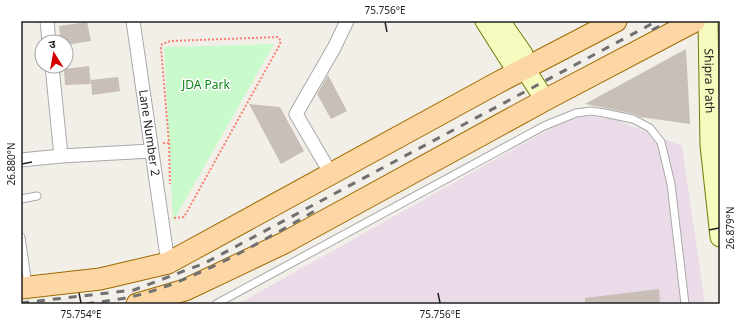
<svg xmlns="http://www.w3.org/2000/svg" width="741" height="325" font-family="'Noto Sans','Noto Sans Devanagari',sans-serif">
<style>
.industrial{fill:#ebdbe8}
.park{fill:#c8facc}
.building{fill:#c7bfb8}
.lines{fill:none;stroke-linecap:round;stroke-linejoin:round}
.lane-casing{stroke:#a9a9a9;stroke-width:9}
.street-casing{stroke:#a9a9a9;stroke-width:15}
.secondary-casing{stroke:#707d05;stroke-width:21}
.primary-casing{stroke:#a06b00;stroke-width:23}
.path{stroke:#fa8072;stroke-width:2;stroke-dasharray:2 2;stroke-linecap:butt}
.lane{stroke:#fff;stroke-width:7}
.street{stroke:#fff;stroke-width:13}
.secondary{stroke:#f7fabf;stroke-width:19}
.primary{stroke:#fcd6a4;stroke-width:21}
.rail{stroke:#707070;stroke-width:3;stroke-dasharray:8 8;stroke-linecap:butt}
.ticks{fill:none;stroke:#222;stroke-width:1.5}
.labels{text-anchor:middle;stroke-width:3;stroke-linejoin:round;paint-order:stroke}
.street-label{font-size:12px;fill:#222;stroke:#fff}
.park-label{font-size:12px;fill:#0c8416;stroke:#fff}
.neatline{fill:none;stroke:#222;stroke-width:1.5}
.ticks-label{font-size:10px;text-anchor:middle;fill:#222}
</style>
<rect width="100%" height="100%" fill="#f2efe9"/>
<!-- industrial -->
<path class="industrial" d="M581,115l33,4 68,27 23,158h-467l317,-178z"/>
<!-- park -->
<path class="park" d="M274,44l-99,174 -2,4 -9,-175z"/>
<!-- building -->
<g class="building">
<path d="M87,22l4,19 -25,4v-3h-5l-2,-16z"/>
<path d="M686,49l4,75 -50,-7 -6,-3 -49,-10z"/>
<path d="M89,66l2,18 -26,1 -1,-16z"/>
<path d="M328,75l19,36 -16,8 -14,-25z"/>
<path d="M118,77l2,14 -28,4 -1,-15z"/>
<path d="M249,104l31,3 24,44 -23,13z"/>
<path d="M659,289l1,15h-75v-6z"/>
</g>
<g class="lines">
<!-- lane casing -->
<g class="lane-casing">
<g id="lane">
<path d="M21,199l16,-3"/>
<path d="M21,237l7,48"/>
<path d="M216,304l328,-178 32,-13 15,-2 13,2 29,6 17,9 11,14 10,42 14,120"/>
</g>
</g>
<!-- street casing -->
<g class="street-casing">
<g id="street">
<path d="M47,21l2,21"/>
<path id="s1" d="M133,21l35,242"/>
<path d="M52,66l9,90"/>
<path d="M21,160l40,-4 90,-5"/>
<path d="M331,174l-35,-60 38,-66 13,-27"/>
</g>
</g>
<!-- secondary casing -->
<g class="secondary-casing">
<g id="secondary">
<path d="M485,21l26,41 14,7"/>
<path d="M500,21l23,33 2,15 20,31"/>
<path id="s2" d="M708,21l2,124 10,92"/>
</g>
</g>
<!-- primary casing -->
<g class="primary-casing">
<g id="primary">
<path d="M21,288l79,-9 68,-16 329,-180 119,-62"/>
<path d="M137,304l48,-14 99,-47 261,-143 150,-79"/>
</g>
</g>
<!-- path -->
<g class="path">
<path d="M163,143h6l-8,-95 1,-4 9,-3 107,-4 3,4 -2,5 -95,171 -10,1"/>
<path d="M169,143l1,41"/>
</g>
<!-- lane -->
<use href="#lane" class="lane"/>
<!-- street -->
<use href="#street" class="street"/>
<!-- secondary -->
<use href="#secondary" class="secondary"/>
<!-- primary -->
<use href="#primary" class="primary"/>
<!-- rail -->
<g class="rail">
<path d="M652,30l17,-9"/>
<path d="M21,303l113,-13 71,-27 452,-242"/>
<path d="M86,304c20,-3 40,-5 60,-11 62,-19 118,-53 174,-85"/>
</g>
</g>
<!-- ticks -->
<path class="ticks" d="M385,22l2,10M22,164l10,-2M709,230l10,-2M79,293l2,10M438,293l2,10"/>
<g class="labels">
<!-- street labels -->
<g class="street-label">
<text dy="4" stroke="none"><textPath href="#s2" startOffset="60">Shipra Path</textPath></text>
<text dy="4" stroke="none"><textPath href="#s1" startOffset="113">Lane Number 2</textPath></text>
</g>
<!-- park labels -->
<g class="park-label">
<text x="206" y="89">JDA Park</text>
</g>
</g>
<!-- border -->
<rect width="741" height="325" fill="none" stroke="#ffffff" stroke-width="44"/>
<!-- north arrow -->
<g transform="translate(54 54) rotate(349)"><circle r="19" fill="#ffffff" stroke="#a7a7a7"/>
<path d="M0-3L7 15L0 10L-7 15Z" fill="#d40000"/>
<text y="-6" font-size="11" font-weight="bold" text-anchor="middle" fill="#222222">उ</text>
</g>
<rect x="22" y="22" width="697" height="281" class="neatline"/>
<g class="ticks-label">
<text x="385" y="14">75.756°E</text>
<text transform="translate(11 164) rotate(-90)" y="4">26.880°N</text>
<text transform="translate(730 228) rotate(-90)" y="4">26.879°N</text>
<text x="81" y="318">75.754°E</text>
<text x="440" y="318">75.756°E</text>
</g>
</svg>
